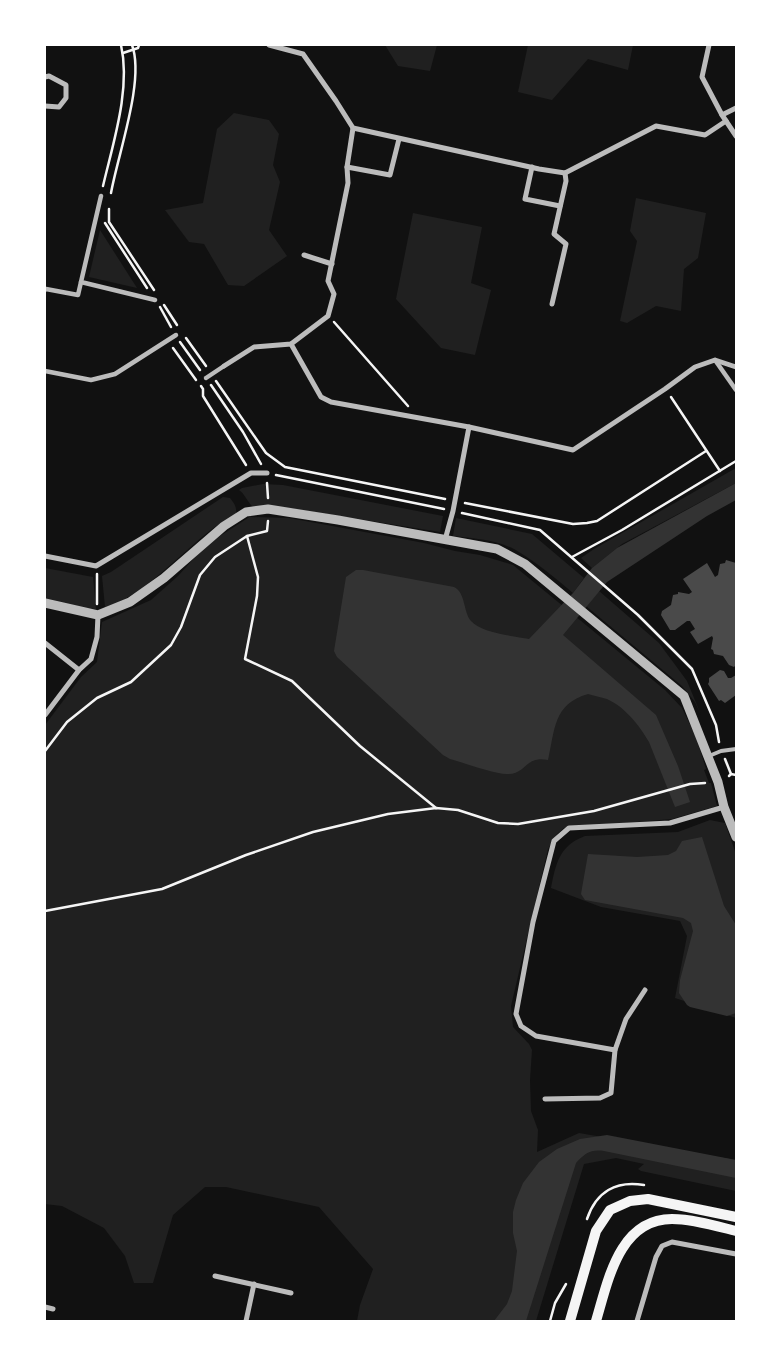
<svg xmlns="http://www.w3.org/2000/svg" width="781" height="1366" font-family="Literata,serif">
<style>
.green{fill:#202020}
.water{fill:#333}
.building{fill:#4a4a4a}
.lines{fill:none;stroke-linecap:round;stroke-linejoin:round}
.path{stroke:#f5f5f5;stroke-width:2.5}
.service{stroke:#bcbcbc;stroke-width:4}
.pedestrian{stroke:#bcbcbc;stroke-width:4.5}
.minor{stroke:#bcbcbc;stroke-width:5}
.tertiary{stroke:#bcbcbc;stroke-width:9}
.secondary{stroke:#f5f5f5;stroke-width:10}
</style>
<rect width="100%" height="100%" fill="#111"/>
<!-- green -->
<g class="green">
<path d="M385,45h52l-7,26 -32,-5z"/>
<path d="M528,45h105l-5,25 -40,-11 -36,41 -34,-8z"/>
<path d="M234,113l35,7 10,14 -6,31 7,17 -11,48 18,26 -43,30 -16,-1 -24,-41 -15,-2 -24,-32 38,-7 14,-74z"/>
<path d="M636,198l70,15 -8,45 -14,11 -3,42 -25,-5 -29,17 -7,-2 17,-80 -7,-10z"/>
<path d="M413,213l69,14 -11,56 20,7 -16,65 -34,-7 -45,-49z"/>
<path d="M100,230l37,58 -48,-11z"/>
<path d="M736,468v15l-114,61 -30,24 -11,-10 13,-9z"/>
<path d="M263,484l20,1 160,31 -3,16 -151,-24 -20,-1 -15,1c-6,-5 -9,-14 -15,-18l3,-2z"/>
<path d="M223,497l7,1c5,6 7,10 6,17 -10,6 -21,11 -29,18 -29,23 -68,66 -102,74l-3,-31 9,-4z"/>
<path d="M251,516v1l38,1 135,25 31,8 25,4 33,10 152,125 17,18 14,29 10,32 -2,1 5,13h2l6,23 -45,13 -108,9 -7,6 -9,15 -37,157 2,21 16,17 3,6 -2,30 1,31 7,19 -1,22 42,-19 157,27v31l-95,-20 -3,-2 6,-5 -28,-6 -32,6 -48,157h-179l3,-16 13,-36 -54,-62 -93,-20h-21l-32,28 -20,68h-19l-9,-27 -21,-28 -42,-22 -17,-2v-479l36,-48 16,-15 5,-40 49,-22 27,-24 28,-31z"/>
<path d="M456,518l76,16 52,44 -11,15c-19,-16 -38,-32 -59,-44 -18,-9 -41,-11 -61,-13z"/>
<path d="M45,568l48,9 3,32 -25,-2 -26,-7z"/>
<path d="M599,591l60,52 28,38 14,34 -6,-13 -13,-16 -96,-80z"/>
<path d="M710,820l15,3 11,31v164l-61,-20 12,-62 -7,-15 -79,-14 -50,-19c5,-25 8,-42 34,-52l93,-4z"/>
</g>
<!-- water -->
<g class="water">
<path d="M736,483v17l-29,16 -100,66 -44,53 93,80 22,51 12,36 -15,5 -26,-65c-9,-16 -24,-35 -42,-43 -6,-2 -13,-3 -19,-5 -35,10 -33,36 -40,66 -23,-5 -22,15 -41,14 -13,0 -42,-11 -57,-15l-7,-4 -106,-98 -3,-6 12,-74 10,-7h7l91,17c12,6 9,25 17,34 10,12 43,15 58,18l44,-46 19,-25 25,-20z"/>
<path d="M702,837l22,69 12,19v88l-9,3 -37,-9 -3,-2 -8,-12 1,-13 13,-49 -2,-8 -8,-5 -98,-18 -4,-6 7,-40 49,3 31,-2 8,-4 6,-10z"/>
<path d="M607,1135l129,25v18l-132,-27c-13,-2 -19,2 -28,12l-50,158h-32l13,-17 5,-13 5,-40 -4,-18v-21l3,-12 7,-17 16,-21 18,-13 23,-10z"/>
</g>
<!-- building -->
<g class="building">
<path d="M726,560l10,3v102l-2,2 -5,-2 -6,-9 -9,-2 -1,-4 -2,-1 2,-11 -1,-2 -14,8 -8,-12 5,-3 -5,-8h-3l-12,9h-5l-9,-15 1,-4 9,-6 2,-10 5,-1v-2l11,2 3,-2 -9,-13 24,-16 8,14 3,-2 2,-11 5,-1z"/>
<path d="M720,670l4,1 4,7h3l5,-3v20l-11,8 -4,-3 -2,1 -11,-17 1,-2v-4z"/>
</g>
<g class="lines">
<!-- path -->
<g class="path">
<path d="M123,53l15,-5 1,-3"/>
<path d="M103,186c10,-43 28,-97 18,-141"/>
<path d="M111,193c7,-39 34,-113 21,-148"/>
<path d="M109,209v13l45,68"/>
<path d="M105,223l42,65"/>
<path d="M164,305l13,20"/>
<path d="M160,307l11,20"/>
<path d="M334,322l74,84"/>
<path d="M186,338l20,28"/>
<path d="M180,342l20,28"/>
<path d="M173,348l23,32"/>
<path d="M216,381l50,72 19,14 160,32"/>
<path d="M211,385l32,47 18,32"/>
<path d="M201,386l2,3v7l43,69"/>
<path d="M671,397l49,74"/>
<path d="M276,475l168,34"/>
<path d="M267,483l1,15"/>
<path d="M465,503l108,21 14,-1 10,-2 109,-70"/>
<path d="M462,513l78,17 98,85 54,54 24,56 3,17"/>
<path d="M268,521l-1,10 -20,5 11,41 -1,19 -12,63 47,22 68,65 76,62"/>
<path d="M572,557l50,-27 114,-69"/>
<path d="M97,574v30"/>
<path d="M45,751l22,-29 30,-24 34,-16 40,-37 10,-18 19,-52 15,-18 32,-21"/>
<path d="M725,759l6,15"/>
<path d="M729,776l2,-2 5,1"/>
<path d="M45,911l117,-22 84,-34 67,-23 75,-18 48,-6 22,2 40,13 20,1 76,-13 96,-27 15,-1"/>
<path d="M587,1219c9,-27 29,-39 57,-34"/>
<path d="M550,1321l5,-18 11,-19"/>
</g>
<!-- service -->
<path class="service" d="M709,756l12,-5 15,-2"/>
<!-- pedestrian -->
<g class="pedestrian">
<path d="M101,196l-20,86 74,18"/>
<path d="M45,290l1,-1 32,6 3,-13"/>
<path d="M715,360l21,30"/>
<path d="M45,371l46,9 24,-6 61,-39"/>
<path d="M206,378l18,-12"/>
</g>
<!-- minor -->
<g class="minor">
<path d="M269,45l34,9 33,47 17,27 186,41 26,4 91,-47 49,9 21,-14"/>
<path d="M709,45l-7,32 20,38 14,21"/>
<path d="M45,77l4,-1 17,9v13l-7,9 -14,-1"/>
<path d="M722,115l14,-7"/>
<path d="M347,167l43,8 9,-36"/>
<path d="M532,167l-7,32 35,7"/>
<path d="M304,255l28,9"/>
<path d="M552,304l14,-60 -12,-10 12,-53 -1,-8"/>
<path d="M291,344l30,53 10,5 138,25 104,23 92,-61 30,-22 20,-7 21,7"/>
<path d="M224,366l30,-19 37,-3 37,-28 6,-22 -6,-13 20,-98 -1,-16 6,-39"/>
<path d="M445,540l8,-29 16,-84"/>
<path d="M45,556l51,10 155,-93h16"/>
<path d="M45,643l34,27"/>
<path d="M45,715l34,-45 12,-11 6,-22 1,-22"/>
<path d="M645,990l-19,29 -11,31 -79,-14 -15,-10 -5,-12 17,-92 21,-81 15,-13 101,-5 54,-16"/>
<path d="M545,1099l55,-1 11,-5 4,-43"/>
<path d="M215,1276l76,17"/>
<path d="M45,1307l8,2"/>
<path d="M246,1321l8,-37"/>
<path d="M637,1321l19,-64 6,-11 10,-4 64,12"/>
</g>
<!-- tertiary -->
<path class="tertiary" d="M45,603l53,12 32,-13 34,-24 60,-52 22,-14 22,-3 70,11 159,29 28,15 159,132 34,86 6,25 12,30"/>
<!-- secondary -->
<g class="secondary">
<path d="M570,1321l26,-90 14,-21 20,-9 18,-2 88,18"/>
<path d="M596,1321c12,-40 23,-102 76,-102 21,0 44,7 64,12"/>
</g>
</g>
<!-- border -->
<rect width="781" height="1366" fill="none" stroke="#ffffff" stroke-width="92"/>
</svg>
